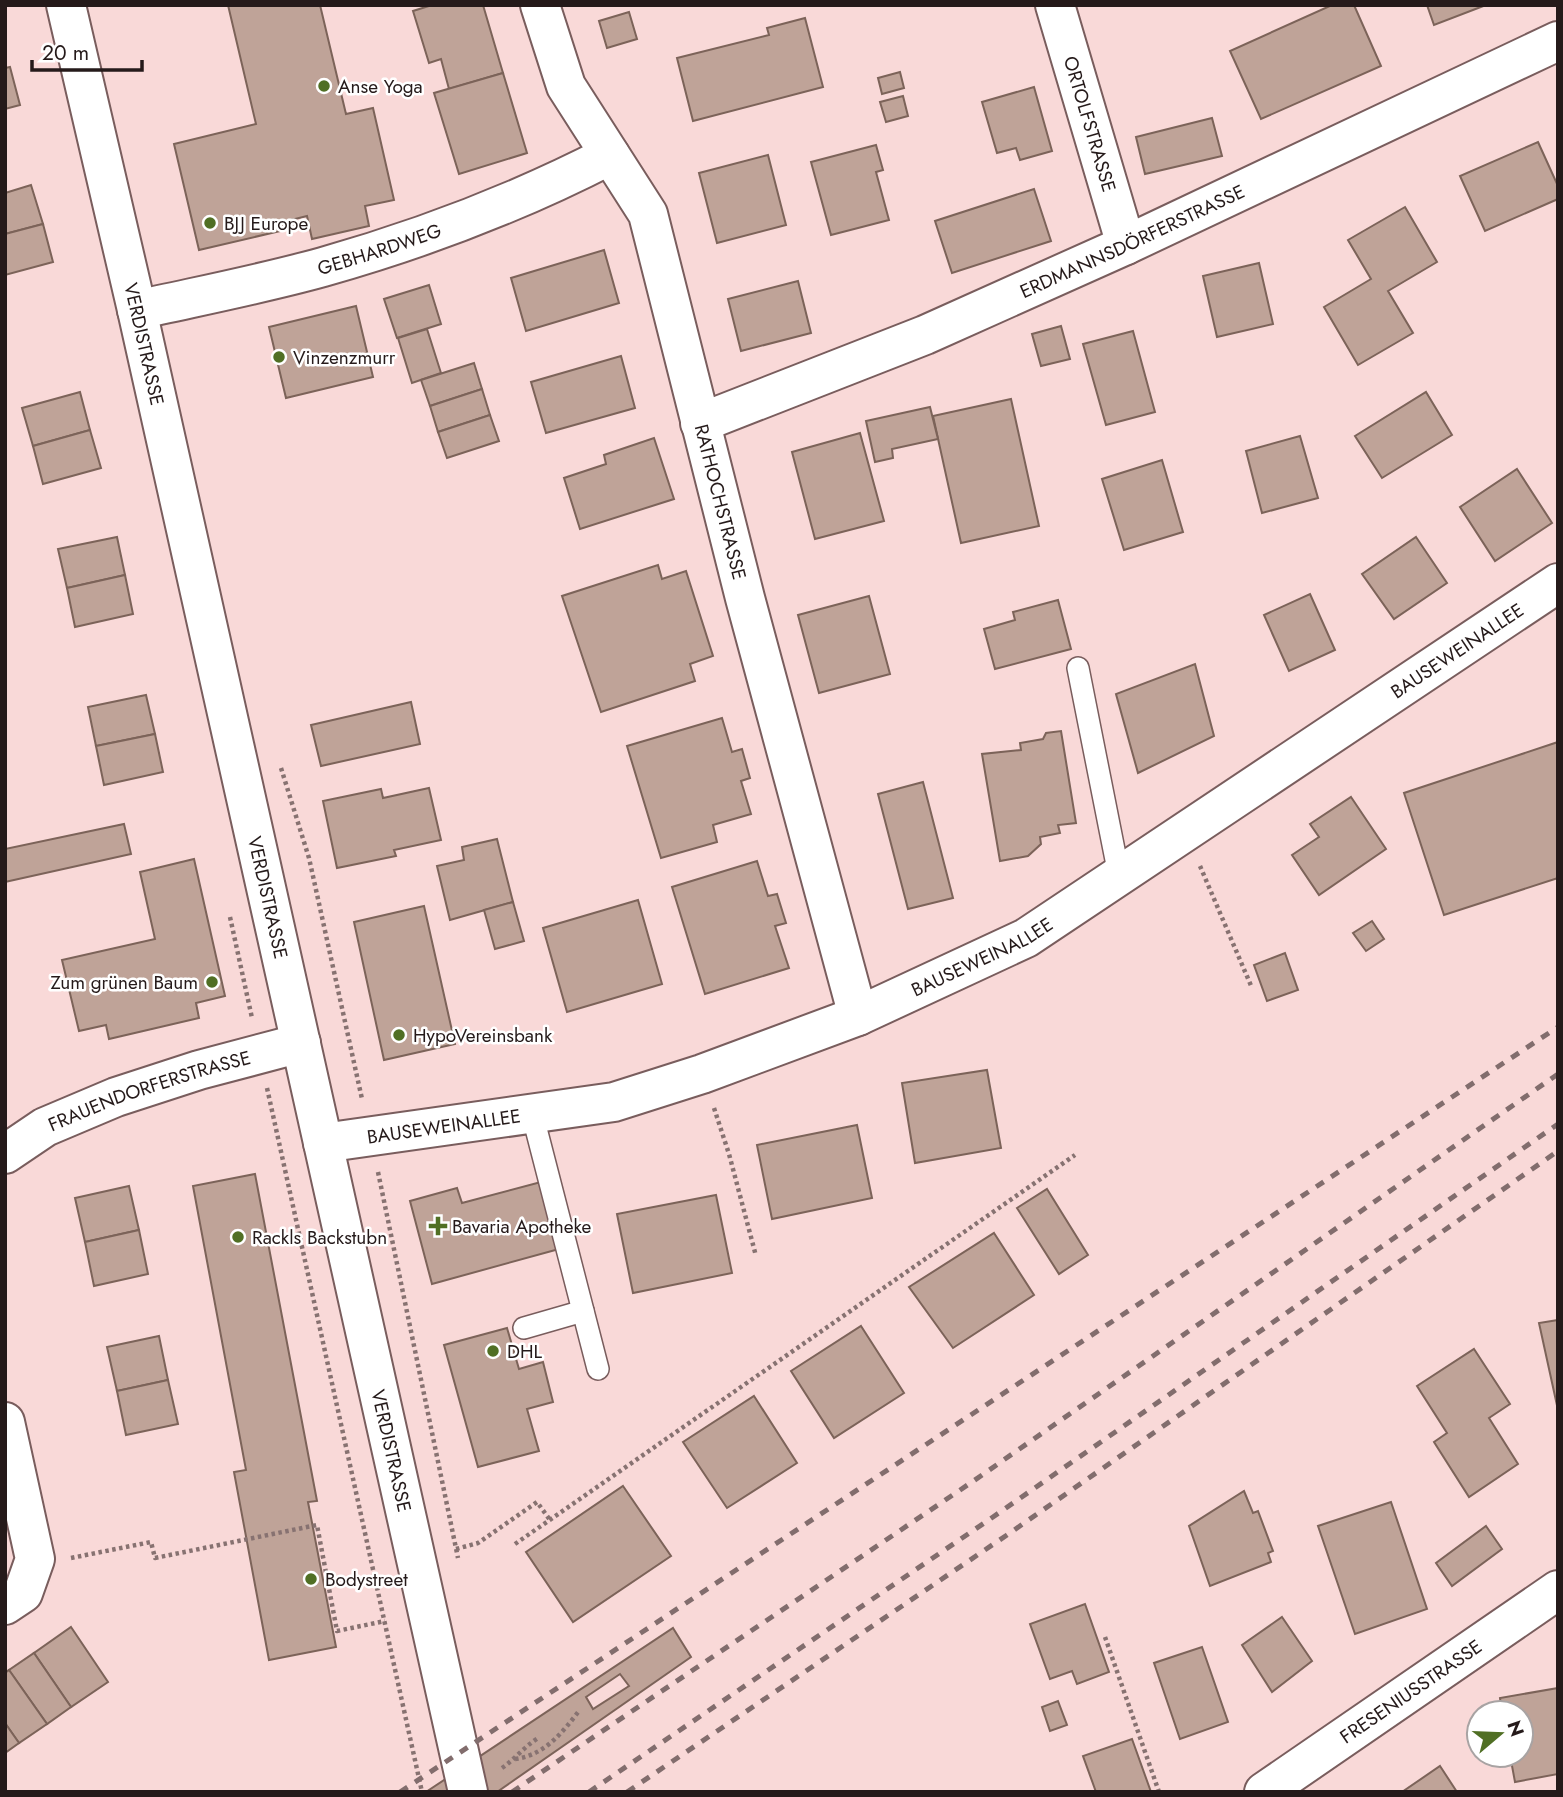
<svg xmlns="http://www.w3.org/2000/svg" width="1563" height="1797" font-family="Jost,sans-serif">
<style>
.building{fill:#bfa398;stroke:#7c6359;stroke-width:2;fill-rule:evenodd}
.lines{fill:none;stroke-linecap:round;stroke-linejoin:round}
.service-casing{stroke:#795d5d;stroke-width:24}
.minor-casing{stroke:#795d5d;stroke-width:42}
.primary-casing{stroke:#795d5d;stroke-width:42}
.path{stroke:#877271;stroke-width:4.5;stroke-dasharray:3.5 3.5;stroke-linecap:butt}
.service{stroke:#fff;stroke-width:21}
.minor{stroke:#fff;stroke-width:38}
.primary{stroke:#fff;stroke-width:38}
.rail{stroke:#826d6d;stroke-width:5;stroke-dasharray:9 9;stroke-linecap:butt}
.poi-dot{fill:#506f24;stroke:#fff;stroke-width:2.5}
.labels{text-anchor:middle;stroke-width:5;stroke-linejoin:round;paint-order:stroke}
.poi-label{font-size:19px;fill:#251a1a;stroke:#fff;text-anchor:start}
.street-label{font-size:19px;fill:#251a1a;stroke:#fff}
</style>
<rect width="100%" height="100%" fill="#f9d9d8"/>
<!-- building -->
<g class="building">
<path d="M228,5h92l26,109 27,-6 21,92 -29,6 4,20 -57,13 -5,-23 -16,4 2,8 -94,22 -25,-106 82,-20z"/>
<path d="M432,5h51l20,68 -54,16 -8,-30 -12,4 -16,-52z"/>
<path d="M1332,5h22l27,61 -120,53 -31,-68z"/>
<path d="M1427,5h59l-52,20z"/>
<path d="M629,12l8,27 -30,9 -8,-27z"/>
<path d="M805,18l18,69 -130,34 -16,-63 92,-23 -2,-7z"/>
<path d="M10,67l10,38 -15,4v-41z"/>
<path d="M900,72l4,16 -22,6 -4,-16z"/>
<path d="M503,73l24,80 -68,21 -25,-81z"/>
<path d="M1034,87l18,64 -32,9 -4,-12 -19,5 -15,-51z"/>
<path d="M903,96l5,20 -22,6 -6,-20z"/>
<path d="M1212,118l10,38 -77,18 -9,-37z"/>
<path d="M1538,142l20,44v13l-73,32 -25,-55z"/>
<path d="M876,145l7,25 -7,2 13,48 -58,15 -20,-73z"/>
<path d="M768,155l18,70 -69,18 -18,-70z"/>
<path d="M31,185l12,39 -38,10v-41z"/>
<path d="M1034,189l17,52 -99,32 -17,-52z"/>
<path d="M1405,207l32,55 -49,29 25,42 -55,32 -34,-58 47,-28 -23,-39z"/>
<path d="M43,224l10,38 -48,13v-41z"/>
<path d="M604,250l15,53 -93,28 -15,-53z"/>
<path d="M1259,263l14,61 -56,13 -14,-61z"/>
<path d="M798,281l13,52 -70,18 -13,-52z"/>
<path d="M429,285l12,39 -44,14 -13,-39z"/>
<path d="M356,306l17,71 -87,21 -17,-71z"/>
<path d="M1061,326l9,33 -29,7 -9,-32z"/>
<path d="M427,329l14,44 -29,10 -14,-45z"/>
<path d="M1133,331l22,81 -49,13 -23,-81z"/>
<path d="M621,356l14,52 -89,25 -15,-51z"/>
<path d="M474,363l8,26 -52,17 -9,-26z"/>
<path d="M482,389l8,26 -52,17 -8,-26z"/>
<path d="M80,392l10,38 -57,16 -11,-38z"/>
<path d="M1426,392l26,43 -70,43 -27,-42z"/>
<path d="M1011,399l28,127 -78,17 -28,-127z"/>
<path d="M930,407l8,32 -46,10 1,9 -18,4 -9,-41z"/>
<path d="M490,415l9,26 -52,17 -9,-26z"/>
<path d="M90,430l11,38 -58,16 -10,-38z"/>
<path d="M860,433l24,88 -69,18 -23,-87z"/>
<path d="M1300,436l18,62 -56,15 -16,-62z"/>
<path d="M654,438l20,61 -94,30 -16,-51 42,-14 -2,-9z"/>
<path d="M1162,460l21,72 -59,18 -22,-71z"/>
<path d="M1517,469l35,54 -57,38 -35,-54z"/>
<path d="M117,537l8,38 -58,13 -9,-39z"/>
<path d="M1416,537l31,46 -53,36 -32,-45z"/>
<path d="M658,565l4,14 24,-8 27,85 -23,8 5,17 -94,31 -39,-116z"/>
<path d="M125,575l8,39 -58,13 -8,-39z"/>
<path d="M1310,594l25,56 -46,21 -25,-56z"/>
<path d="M869,596l21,78 -71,19 -21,-78z"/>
<path d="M1058,600l13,49 -76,20 -11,-40 31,-9 -2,-8z"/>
<path d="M1195,664l19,72 -76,37 -22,-79z"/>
<path d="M146,695l9,39 -59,12 -8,-39z"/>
<path d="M411,702l9,42 -99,22 -10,-41z"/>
<path d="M722,718l10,34 10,-3 8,29 -9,3 10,33 -38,11 4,17 -56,16 -34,-112z"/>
<path d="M1061,731l15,92 -18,2 2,8 -20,4 1,7 -13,12 -28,5 -18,-107 39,-4 -1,-7 23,-4 3,-6z"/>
<path d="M155,734l8,38 -59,13 -8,-39z"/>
<path d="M1558,742v136l-114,37 -40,-122z"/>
<path d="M923,782l30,116 -45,11 -30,-115z"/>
<path d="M429,788l12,52 -47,10 2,6 -59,12 -14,-67 58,-12 2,9z"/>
<path d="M1351,797l35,52 -67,46 -27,-40 27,-18 -9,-13z"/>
<path d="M124,824l7,30 -126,28v-33z"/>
<path d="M497,839l16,63 -63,18 -13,-54 27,-6 -2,-13z"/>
<path d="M194,859l31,137 -29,7 3,15 -90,21 -3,-14 -27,6 -17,-71 93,-21 -15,-67z"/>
<path d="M757,861l11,35 9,-2 9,29 -11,3 14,42 -84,26 -33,-107z"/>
<path d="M638,900l24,84 -95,28 -24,-84z"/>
<path d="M513,902l11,39 -29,8 -11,-39z"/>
<path d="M424,906l31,138 -71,16 -30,-138z"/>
<path d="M1372,921l12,18 -18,12 -13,-18z"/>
<path d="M1285,953l13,37 -31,11 -13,-36z"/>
<path d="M987,1070l14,78 -86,15 -13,-80z"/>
<path d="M857,1125l15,73 -100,21 -15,-74z"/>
<path d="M255,1174l62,327 -9,1 28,145 -67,13 -35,-188 12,-2 -53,-284z"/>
<path d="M541,1182l18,67 -127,35 -22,-83 47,-13 5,15z"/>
<path d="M129,1186l10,44 -54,12 -10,-44z"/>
<path d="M1047,1189l41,66 -29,19 -42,-66z"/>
<path d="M716,1195l16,78 -99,20 -16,-79z"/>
<path d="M139,1230l9,44 -54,12 -9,-44z"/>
<path d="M994,1233l40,62 -81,53 -44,-61z"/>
<path d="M1558,1320v90l-19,-87z"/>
<path d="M861,1326l43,67 -70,45 -43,-67z"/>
<path d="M507,1328l12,41 24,-7 10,40 -26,7 12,42 -61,16 -34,-122z"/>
<path d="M159,1336l9,44 -51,11 -10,-44z"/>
<path d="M1474,1349l36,55 -21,14 29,46 -49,33 -35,-55 13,-9 -30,-47z"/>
<path d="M168,1380l10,44 -52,11 -9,-44z"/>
<path d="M754,1396l43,67 -70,45 -44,-66z"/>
<path d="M623,1486l48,70 -98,66 -47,-70z"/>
<path d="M1244,1491l9,22 5,-2 15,40 -5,2 3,9 -61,24 -21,-60z"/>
<path d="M1391,1502l36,107 -72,25 -37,-108z"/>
<path d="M1486,1526l16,23 -50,37 -16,-23z"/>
<path d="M1085,1604l24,68 -32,12 -5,-13 -22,8 -20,-55z"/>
<path d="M1282,1617l30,44 -40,31 -30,-47z"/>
<path d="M71,1627l37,55 -37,25 -37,-54z"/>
<path d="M673,1628l18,29 -194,135h-71zM620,1674l9,12 -36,23 -7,-12z"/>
<path d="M1202,1647l26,75 -48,17 -26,-76z"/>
<path d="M34,1653l37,54 -24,17 -38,-54z"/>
<path d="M9,1670l38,54 -28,19 -14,-20v-50z"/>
<path d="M1558,1688v86l-43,8 -5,-27h11v-42h-19l-2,-15z"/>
<path d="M1058,1701l9,24 -17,6 -8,-24z"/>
<path d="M5,1723l14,20 -14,10z"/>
<path d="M1132,1739l19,53h-55l-13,-36z"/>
<path d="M1440,1766l17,26h-55z"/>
</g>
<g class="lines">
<!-- service casing -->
<g class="service-casing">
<g id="service">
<path d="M1078,668l41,207"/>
<path d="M532,1113l66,256"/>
<path d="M524,1328l59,-17"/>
</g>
</g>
<!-- minor casing -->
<g class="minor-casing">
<g id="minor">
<path id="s1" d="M540,5l26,81 82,128 97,384 113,418"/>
<path id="s2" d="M1055,5l71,240"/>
<path id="s3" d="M137,310c62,-14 125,-26 186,-43 99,-28 196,-65 287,-112"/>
<path id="s4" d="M700,423l225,-88 201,-90 432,-204"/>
<path id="s5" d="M323,1143l291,-41 88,-28 156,-58 168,-78 532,-355"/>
<path id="s6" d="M5,1154l40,-27 71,-30 83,-27 102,-27"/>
<path d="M5,1422l30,137 -12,34 -18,12"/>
<path id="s7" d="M1264,1792l294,-202"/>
</g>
</g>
<!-- primary casing -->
<g class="primary-casing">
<g id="primary">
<path id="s8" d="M66,5l71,305 331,1482"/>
</g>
</g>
<!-- path -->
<g class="path">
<path d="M281,768l28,90 53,241"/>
<path d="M1200,866l52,122"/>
<path d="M230,917l22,101"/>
<path d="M267,1088l155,704"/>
<path d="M714,1108l15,46 27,102"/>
<path d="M378,1172l80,386"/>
<path d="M515,1544l560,-389"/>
<path d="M456,1549l22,-6 59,-41 13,18"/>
<path d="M71,1558l80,-16 4,16 162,-33 20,106 48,-10"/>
<path d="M1105,1637l54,155"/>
<path d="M515,1759c30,-4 47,-26 64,-48"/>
<path d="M502,1768c13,-9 22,-21 36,-30"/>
</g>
<!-- service -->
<use href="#service" class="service"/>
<!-- minor -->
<use href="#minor" class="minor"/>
<!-- primary -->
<use href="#primary" class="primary"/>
<!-- rail -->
<g class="rail">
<path d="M400,1792l1158,-765"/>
<path d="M512,1792l460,-310 586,-408"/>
<path d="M589,1792l404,-275 565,-393"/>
<path d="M627,1792l380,-257 551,-384"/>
</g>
</g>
<!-- markers -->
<g class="poi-dot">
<circle cx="324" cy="86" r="7"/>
<circle cx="210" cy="223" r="7"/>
<circle cx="279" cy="357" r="7"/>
<circle cx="212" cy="982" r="7"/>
<circle cx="399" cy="1035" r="7"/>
<path d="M434.5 1215.5h7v7h7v7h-7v7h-7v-7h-7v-7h7z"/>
<circle cx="238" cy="1237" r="7"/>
<circle cx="493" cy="1351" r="7"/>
<circle cx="311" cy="1579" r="7"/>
</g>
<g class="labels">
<!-- poi labels -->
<g class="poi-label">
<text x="338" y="93">Anse Yoga</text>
<text x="224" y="230">BJJ Europe</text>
<text x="293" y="364">Vinzenzmurr</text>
<text x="198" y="989" text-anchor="end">Zum grünen Baum</text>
<text x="413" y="1042">HypoVereinsbank</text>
<text x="452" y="1233">Bavaria Apotheke</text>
<text x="252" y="1244">Rackls Backstubn</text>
<text x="507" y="1358">DHL</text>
<text x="325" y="1586">Bodystreet</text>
</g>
<!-- street labels -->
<g class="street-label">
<text dy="7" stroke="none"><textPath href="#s2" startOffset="124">ORTOLFSTRASSE</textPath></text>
<text dy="7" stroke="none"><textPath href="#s4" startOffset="469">ERDMANNSDÖRFERSTRASSE</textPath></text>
<text dy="7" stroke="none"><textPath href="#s3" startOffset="250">GEBHARDWEG</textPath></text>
<text dy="7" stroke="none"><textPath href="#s8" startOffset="348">VERDISTRASSE</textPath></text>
<text dy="7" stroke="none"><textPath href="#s1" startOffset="534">RATHOCHSTRASSE</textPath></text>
<text dy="7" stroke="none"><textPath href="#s5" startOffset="1256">BAUSEWEINALLEE</textPath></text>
<text dy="7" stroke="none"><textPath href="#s8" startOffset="915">VERDISTRASSE</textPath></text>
<text dy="7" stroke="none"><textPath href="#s5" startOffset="690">BAUSEWEINALLEE</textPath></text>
<text dy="7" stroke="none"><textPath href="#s6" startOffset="159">FRAUENDORFERSTRASSE</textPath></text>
<text dy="7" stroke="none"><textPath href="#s5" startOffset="122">BAUSEWEINALLEE</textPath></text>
<text dy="7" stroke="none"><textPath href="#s8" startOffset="1482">VERDISTRASSE</textPath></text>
<text dy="7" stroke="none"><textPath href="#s7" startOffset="178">FRESENIUSSTRASSE</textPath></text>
</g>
</g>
<!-- border -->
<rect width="1563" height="1797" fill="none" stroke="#251a1a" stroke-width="14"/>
<!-- north arrow -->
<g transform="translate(1500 1734) rotate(71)"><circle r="33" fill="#ffffff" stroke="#a8a3a3" stroke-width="2"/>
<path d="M0-5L12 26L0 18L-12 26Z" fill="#506f24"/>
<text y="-10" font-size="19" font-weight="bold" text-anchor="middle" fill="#251a1a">N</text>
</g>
<!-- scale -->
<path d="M32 60v10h110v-10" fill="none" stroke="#251a1a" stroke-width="3.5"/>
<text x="42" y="60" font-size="21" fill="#251a1a" stroke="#ffffff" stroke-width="5" paint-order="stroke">20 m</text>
</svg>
